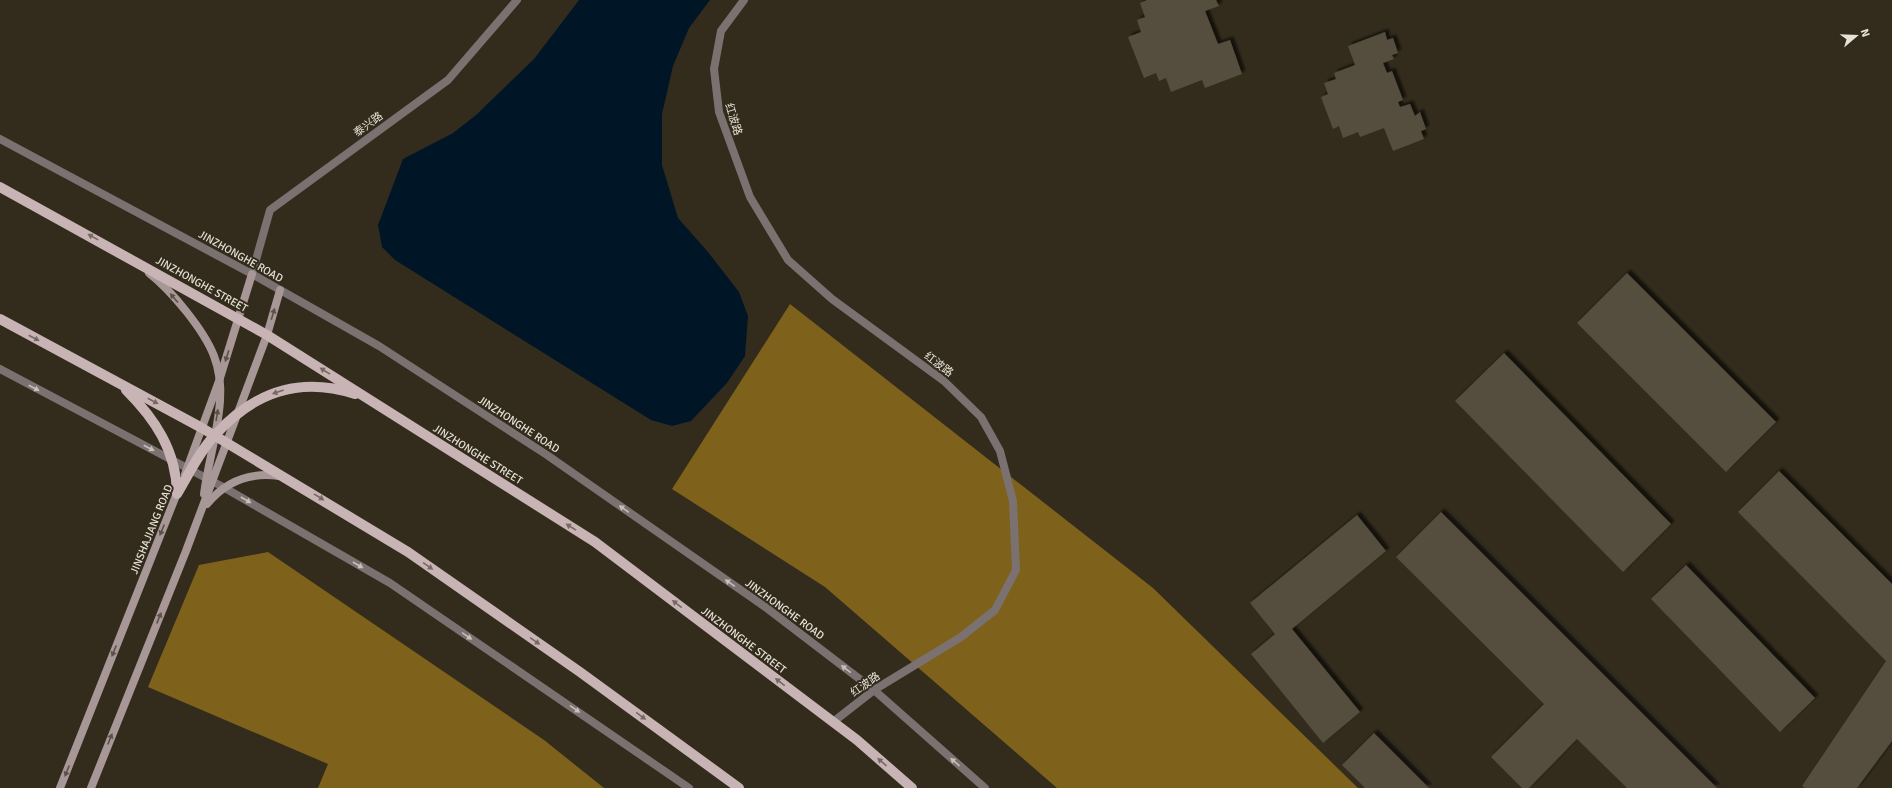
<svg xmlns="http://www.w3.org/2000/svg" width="1892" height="788" font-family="Signika,'Noto Sans SC',sans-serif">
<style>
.forest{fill:#7e611a}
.water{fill:#001626}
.building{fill:#544d3c;filter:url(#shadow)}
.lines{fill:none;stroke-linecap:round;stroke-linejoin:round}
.street{stroke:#7b7171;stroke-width:8}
.secondary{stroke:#a79797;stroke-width:8}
.primary{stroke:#c9b4b5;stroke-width:10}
.oneway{fill:#766961}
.oneway2{fill:#5c5148}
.oneway3{fill:#c7c0b9}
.labels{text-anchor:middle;stroke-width:4;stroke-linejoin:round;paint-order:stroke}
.street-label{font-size:11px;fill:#e7e2d8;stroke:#332c1d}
</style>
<defs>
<filter id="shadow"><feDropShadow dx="3.5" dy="-3.5" stdDeviation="1" flood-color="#0009"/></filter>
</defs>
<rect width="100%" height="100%" fill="#332c1d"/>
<!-- forest -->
<g class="forest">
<path d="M790,304l363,284 205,200h-301l-232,-201 -153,-98z"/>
<path d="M268,552l276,188 60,48h-286l10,-24 -180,-77 51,-122z"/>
</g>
<!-- water -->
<path class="water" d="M579,0h131l-21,28 -16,38 -11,48v51l16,53 30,34 31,40 9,24 -3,40 -18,27 -36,38 -19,5 -21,-6 -256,-160 -13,-13 -4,-22 25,-66 50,-26 23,-18 58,-56z"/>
<!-- building -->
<g class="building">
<path d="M1147,0h69l3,6 -14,5 13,33 12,-4 12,34 -37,14 -3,-8 -31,12 -5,-14 -7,3 -3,-8 -12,5 -16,-41 13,-5 -4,-12 8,-3 -5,-14z"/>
<path d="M1385,32l2,8 6,-2 5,15 -6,2 2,4 -11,4 4,10 5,-2 11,29 -5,2 2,5 10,-3 5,12 5,-4 6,17 -5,2 3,8 -31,12 -9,-23 -24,9 -2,-5 -15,6 -4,-12 -6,3 -12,-32 7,-3 -4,-11 12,-4 -2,-6 21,-8 -7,-19z"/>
<path d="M1627,273l149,149 -50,50 -149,-149z"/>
<path d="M1504,353l167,171 -48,48 -168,-171z"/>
<path d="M1779,471l113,113v157l-35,47h-52l-3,-2 84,-125 -148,-149z"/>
<path d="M1441,512l276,276h-90l-50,-49 -48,49h-7l-31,-31 53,-53 -148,-147z"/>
<path d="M1357,515l29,36 -94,78 68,83 -37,31 -72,-89 24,-20 -25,-31z"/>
<path d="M1686,565l129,133 -35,34 -129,-133z"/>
<path d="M1374,733l55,55h-64l-23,-23z"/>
</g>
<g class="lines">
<!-- street -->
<g class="street">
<path d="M744,0l-23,31 -7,38 5,43 31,85 38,63 44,39 112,82 37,36 19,34 13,50 3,69 -21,40 -34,27 -87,53 -41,32"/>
<path d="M0,139l252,135 127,72 168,109 221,154 106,81 111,98"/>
<path d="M252,274l18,-64 178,-130 69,-80"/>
<path d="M0,369l223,118 167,96 299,205"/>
</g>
<!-- secondary -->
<g class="secondary">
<path d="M149,273c22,17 55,57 65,83 5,13 7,31 6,45 -2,31 -12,62 -16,93"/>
<path d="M185,474l34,-93 33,-107"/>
<path d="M207,504c19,-23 43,-32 72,-28"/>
<path d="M60,788l119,-300"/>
<path d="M91,788l95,-237 81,-216 13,-45"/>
</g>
<!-- primary -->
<g class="primary">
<path d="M0,187l267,148 328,207 262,198 55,48"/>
<path d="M0,319l202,109 206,124 172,120 159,116"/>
<path d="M126,390c29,29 50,60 51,103"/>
<path d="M177,494c12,-20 22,-42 38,-59 39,-43 84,-59 140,-41"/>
</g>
</g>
<!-- one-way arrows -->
<defs><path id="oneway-solid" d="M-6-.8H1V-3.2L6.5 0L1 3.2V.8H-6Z"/></defs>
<g class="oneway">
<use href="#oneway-solid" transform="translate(93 237) rotate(-151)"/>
<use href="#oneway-solid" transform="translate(34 338) rotate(28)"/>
<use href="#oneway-solid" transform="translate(325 371) rotate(-148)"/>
<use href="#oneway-solid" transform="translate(278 392) rotate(161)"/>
<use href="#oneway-solid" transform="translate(153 401) rotate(28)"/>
<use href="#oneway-solid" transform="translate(319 497) rotate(32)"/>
<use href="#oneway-solid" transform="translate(571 527) rotate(-148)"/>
<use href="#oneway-solid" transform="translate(428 566) rotate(35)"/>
<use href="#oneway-solid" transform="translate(677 604) rotate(-143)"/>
<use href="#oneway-solid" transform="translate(535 641) rotate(35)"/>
<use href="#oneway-solid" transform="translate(780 682) rotate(-143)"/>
<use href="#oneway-solid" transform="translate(641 716) rotate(36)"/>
<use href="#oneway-solid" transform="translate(882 762) rotate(-139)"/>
</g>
<g class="oneway2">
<use href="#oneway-solid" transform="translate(174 298) rotate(-131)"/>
<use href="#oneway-solid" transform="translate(273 314) rotate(-73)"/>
<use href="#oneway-solid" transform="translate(227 356) rotate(108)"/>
<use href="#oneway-solid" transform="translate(217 415) rotate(-81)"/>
<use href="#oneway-solid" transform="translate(162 530) rotate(112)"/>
<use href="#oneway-solid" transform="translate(159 618) rotate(-68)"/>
<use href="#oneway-solid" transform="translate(114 651) rotate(112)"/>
<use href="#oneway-solid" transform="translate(110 739) rotate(-68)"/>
<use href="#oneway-solid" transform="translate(67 771) rotate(112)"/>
</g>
<g class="oneway3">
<use href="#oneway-solid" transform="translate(34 388) rotate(28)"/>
<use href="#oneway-solid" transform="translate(149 448) rotate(28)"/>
<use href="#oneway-solid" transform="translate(246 500) rotate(30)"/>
<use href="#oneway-solid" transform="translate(624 509) rotate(-145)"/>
<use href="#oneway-solid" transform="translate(358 565) rotate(30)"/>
<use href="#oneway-solid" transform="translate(730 583) rotate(-145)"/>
<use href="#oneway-solid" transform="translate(467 636) rotate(34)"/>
<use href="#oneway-solid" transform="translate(846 669) rotate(-143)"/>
<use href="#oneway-solid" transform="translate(575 709) rotate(34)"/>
<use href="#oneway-solid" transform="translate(955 762) rotate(-139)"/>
</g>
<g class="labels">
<!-- street labels -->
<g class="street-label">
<text transform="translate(734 119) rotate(73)" y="4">红波路</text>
<text transform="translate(368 124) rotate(-36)" y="4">泰兴路</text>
<text transform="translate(241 256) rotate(29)" y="4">JINZHONGHE ROAD</text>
<text transform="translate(202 284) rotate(29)" y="4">JINZHONGHE STREET</text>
<text transform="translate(939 364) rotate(37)" y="4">红波路</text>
<text transform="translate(519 424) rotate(33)" y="4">JINZHONGHE ROAD</text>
<text transform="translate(478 454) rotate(32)" y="4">JINZHONGHE STREET</text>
<text transform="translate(151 529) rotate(-68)" y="4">JINSHAJIANG ROAD</text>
<text transform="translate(785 609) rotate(36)" y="4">JINZHONGHE ROAD</text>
<text transform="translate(744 640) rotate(37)" y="4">JINZHONGHE STREET</text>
<text transform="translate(865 684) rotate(-35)" y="4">红波路</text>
</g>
</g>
<!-- north arrow -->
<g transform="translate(1856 36) rotate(71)" stroke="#332c1d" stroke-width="3" paint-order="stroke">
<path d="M0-3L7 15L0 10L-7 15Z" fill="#e7e2d8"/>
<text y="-6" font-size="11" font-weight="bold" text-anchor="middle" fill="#e7e2d8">N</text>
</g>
</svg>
